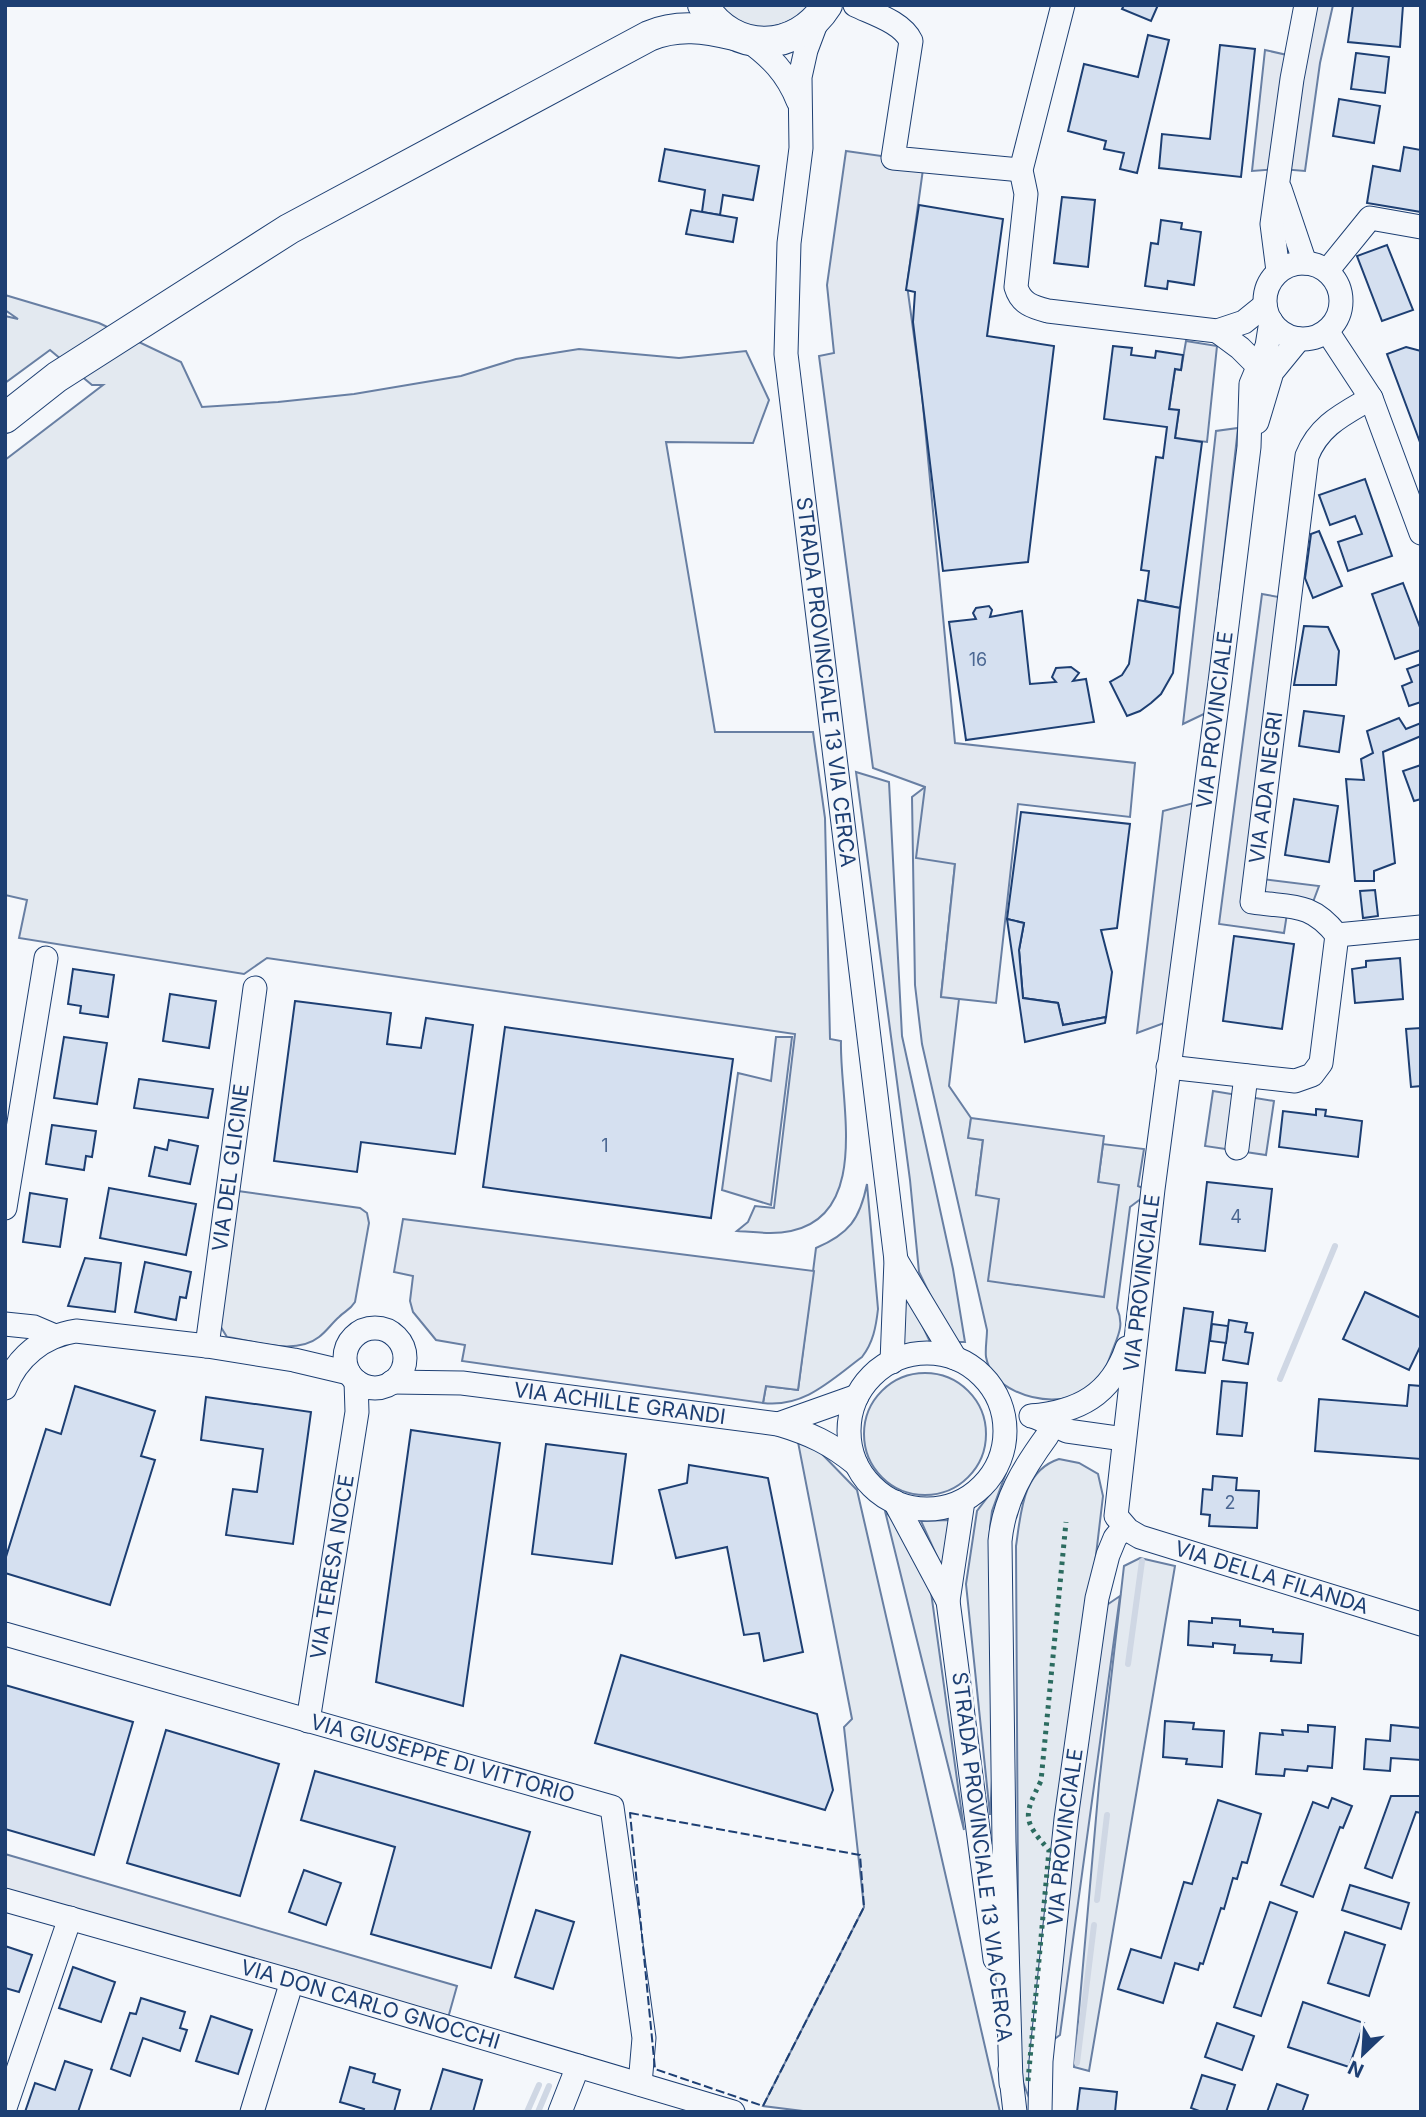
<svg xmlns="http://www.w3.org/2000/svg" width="1426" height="2117" font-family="Inter,sans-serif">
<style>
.green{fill:#e3e9f0;stroke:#687fa3;stroke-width:2}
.parking{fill:#e3e8f0;stroke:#687fa3;stroke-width:2}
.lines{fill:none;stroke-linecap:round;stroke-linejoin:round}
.stream{stroke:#cfd7e4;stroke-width:6}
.building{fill:#d5e0f0;stroke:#1d3f73;stroke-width:2}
.minor-casing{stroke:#1d3f73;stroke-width:25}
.major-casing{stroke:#1d3f73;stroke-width:32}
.minor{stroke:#f4f7fb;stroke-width:23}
.major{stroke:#f4f7fb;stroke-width:30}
.hedge{stroke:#2c6c60;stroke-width:5;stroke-dasharray:3.5 5;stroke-linecap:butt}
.fence{stroke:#1d3f73;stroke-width:2;stroke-dasharray:9 3.5;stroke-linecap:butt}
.labels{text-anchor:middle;stroke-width:5;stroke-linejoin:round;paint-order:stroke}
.number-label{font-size:18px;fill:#4b6792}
.street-label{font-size:21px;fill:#1d3f73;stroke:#f4f7fb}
</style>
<rect width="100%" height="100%" fill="#f4f7fb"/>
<!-- green -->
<g class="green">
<path d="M719,5h92c-18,19 -46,29 -70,18 -8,-4 -15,-12 -22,-18z"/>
<path d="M5,295l94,28 82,39 21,45 76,-5 76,-8 107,-18 55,-17 63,-10 100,9 67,-7 23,49 -16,43 -87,-1 49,290h98l12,86 5,221 11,2c-2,57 31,173 -50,190 -18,4 -36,1 -54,0l11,-9 7,-16 19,2 21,-174 -528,-76 -23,16 -225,-36 8,-38 -22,-5v-435l98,-75h-11l-42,-35 -45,33v-67l13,3 -13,-9z"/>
<path d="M856,772l33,10 13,254 51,233 12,73h-12l-34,-70 -9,-92z"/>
<path d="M925,787l30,77 -14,132 18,3 -10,87 22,32 -2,20 14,2 -7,55 122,-13 5,-38 41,5 -6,37 5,2 -1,10 -12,9 -13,101c7,16 2,26 -4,41 -4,11 -9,26 -18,34 -9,7 -22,15 -34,16 -28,3 -69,-10 -75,-42 -1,-8 1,-19 1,-27l-65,-286 -7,-59 -3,-188z"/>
<path d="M867,1184l11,125c-2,18 -5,34 -16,48 -31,23 -58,51 -99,46l3,-17 32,4 18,-142c33,-14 44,-29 51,-64z"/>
<path d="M238,1191l122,17 7,5 2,10 -14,79c-5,8 -10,9 -16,15 -7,6 -12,14 -20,20 -24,19 -65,4 -92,0l-8,-13z"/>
<path d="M906,1290l25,54 -31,8z"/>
<circle cx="925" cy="1434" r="61"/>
<path d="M797,1437l23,15 37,38 143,622h-189l-48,-6 101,-199 -20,-180 8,-8z"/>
<path d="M1059,1459l20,4 19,11 5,22 -72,607 -12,-31 -3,-526c5,-33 6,-75 43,-87z"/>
<path d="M1006,1473l-14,38 -2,16 5,203 -5,85 -24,-231 11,-73z"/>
<path d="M885,1511l25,28 21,53 33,238z"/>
<path d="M950,1520l-6,52 -23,-51z"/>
<path d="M1140,1558l35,8 -86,505 -15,-4 25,-283 25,-218z"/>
</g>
<!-- parking -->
<g class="parking">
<path d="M1306,5h27l-13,58 -15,108 -24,-2 -29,2 13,-121 31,7z"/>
<path d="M846,151l78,11 -17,123 15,110 33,348 180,20 -5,54 -112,-13 -22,199 -55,-6 14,-133 -39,-6 9,-71 -52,-19 -54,-412 15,-3 -7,-68z"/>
<path d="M1186,341l31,5 -10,96 -32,-4 4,-27 -10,-2 6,-40 6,1z"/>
<path d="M1238,428l-32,285 -23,11 33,-293z"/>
<path d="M1262,594l28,5 -28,280 57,7 -9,24 -22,-3 -4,26 -65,-9z"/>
<path d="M1205,800l-30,219 -38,14 26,-222z"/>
<path d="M776,1037h16l-21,168 -49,-15 16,-117 33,8z"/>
<path d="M1213,1091l61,10 -8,54 -61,-9z"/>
<path d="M971,1118l133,18 -6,46 21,3 -15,112 -116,-16 11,-82 -23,-4 7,-55 -15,-2z"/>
<path d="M403,1219l411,52 -16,119 -32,-4 -3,17 -301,-42 3,-16 -29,-5 -23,-28 -3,-11 3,-25 -19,-4z"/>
<path d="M1120,1596l-60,439 -18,13 53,-435z"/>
<path d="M5,1854l452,132 -9,32 -443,-129z"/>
</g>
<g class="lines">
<!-- stream -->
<g class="stream">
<path d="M1280,1379l55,-133"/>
<path d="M1128,1664l14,-103"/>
<path d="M1097,1900l10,-85"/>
<path d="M1077,2063l17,-138"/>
<path d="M527,2112l12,-27"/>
<path d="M538,2112l11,-26"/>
</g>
</g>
<!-- building -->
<g class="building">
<path d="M1124,5h34l-7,16 -29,-12z"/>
<path d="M1353,5h50l-3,42 -52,-5z"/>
<path d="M1148,35l21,5 -32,133 -17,-4 4,-16 -20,-4 2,-8 -38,-10 16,-67 54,13z"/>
<path d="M1220,45l35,4 -14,128 -82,-9 3,-34 48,5z"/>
<path d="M1356,53l33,4 -4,36 -34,-4z"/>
<path d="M1339,99l41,7 -6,37 -41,-7z"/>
<path d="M1404,147l17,3v62l-54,-9 6,-37 27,5z"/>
<path d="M665,149l94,17 -6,34 -30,-5 -3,20 -18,-3 3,-22 -46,-9z"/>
<path d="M1062,197l33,3 -7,67 -34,-4z"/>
<path d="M919,205l84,14 -16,117 67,10 -26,216 -85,9 -30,-249 2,-30 -9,-2z"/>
<path d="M691,210l46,8 -4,24 -47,-8z"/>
<path d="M1161,220l21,3 -1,6 20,3 -7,53 -26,-4 -1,8 -22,-3 6,-43 7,1z"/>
<path d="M1387,245l26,65 -31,11 -25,-65z"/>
<path d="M1113,346l19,2 -1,7 24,3 1,-7 27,4 -2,15 -6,-1 -6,40 10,1 -4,28 27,4 -22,166 -35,-7 4,-30 -8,-1 15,-113 7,1 4,-31 -63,-8z"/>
<path d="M1406,347l15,4v94l-34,-91z"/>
<path d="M1365,479l27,77 -44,15 -10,-29 24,-8 -7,-18 -25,9 -11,-30z"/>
<path d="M1319,531l23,55 -29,12 -8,-20 6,-44z"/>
<path d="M1403,583l18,47v20l-26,9 -23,-65z"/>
<path d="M1138,600l42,8 -7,65 -12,21 -10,9 -11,8 -13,5 -17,-34 12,-7 7,-11z"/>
<path d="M989,606l3,4 -2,7 32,-6 8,73 26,-2 -4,-5 4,-9 15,-1 8,6 -6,8 13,-2 8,43 -128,18 -17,-118 27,-3 -3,-6 3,-5z"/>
<path d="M1304,626l24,1 11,24 -3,34h-42z"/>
<path d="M1421,664v38l-12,4 -7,-20 10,-4 -5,-13z"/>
<path d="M1304,711l40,5 -5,36 -40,-6z"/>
<path d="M1399,718l7,11 15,-6v13l-38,16 12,111 -21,8v10h-19l-9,-102 18,1 -3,-21 12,-6 -6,-22z"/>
<path d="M1421,765v34l-7,2 -11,-30z"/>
<path d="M1294,799l44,7 -9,56 -44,-7z"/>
<path d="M1021,812l109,12 -13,104 -16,2 11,42 -6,45 -43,8 -5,-22 -35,-5 -4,-48 5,-27 -17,-4z"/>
<path d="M1375,890l3,26 -15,2 -3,-27z"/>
<path d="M1007,919l17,4 -5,27 4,48 35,5 5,22 43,-8 -1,6 -80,19z"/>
<path d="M1234,936l60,8 -12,85 -59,-8z"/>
<path d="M1400,958l3,41 -48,4 -3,-34 14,-2v-6z"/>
<path d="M73,969l41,6 -6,42 -28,-4 1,-7 -13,-2z"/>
<path d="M170,994l46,7 -7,47 -46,-7z"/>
<path d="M295,1001l96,12 -4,31 34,4 5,-30 47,7 -18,129 -94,-12 -4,30 -83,-11z"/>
<path d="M505,1027l228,32 -22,159 -228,-31z"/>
<path d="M1421,1028v58l-10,1 -5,-58z"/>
<path d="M64,1037l43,6 -10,61 -43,-6z"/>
<path d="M139,1079l74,10 -5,29 -74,-10z"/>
<path d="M1316,1109l10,1 -1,6 37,5 -4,36 -79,-10 4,-36 33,4z"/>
<path d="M52,1125l44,6 -4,26 -6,-1 -2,14 -38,-6z"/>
<path d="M169,1140l29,6 -8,38 -41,-8 6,-29 12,3z"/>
<path d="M1207,1182l65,7 -7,62 -65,-7z"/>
<path d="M109,1188l87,16 -10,51 -86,-17z"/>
<path d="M30,1193l37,6 -7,48 -37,-5z"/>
<path d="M85,1258l36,5 -6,49 -47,-6z"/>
<path d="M145,1262l46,10 -5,26 -6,-1 -4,23 -41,-8z"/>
<path d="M1365,1292l56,26v27l-12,25 -66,-31z"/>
<path d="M1184,1308l29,4 -8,61 -29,-3z"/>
<path d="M1229,1320l18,3 -2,9 8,1 -5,31 -25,-4z"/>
<path d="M1212,1324l16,2 -2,17 -16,-2z"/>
<path d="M1222,1381l25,2 -5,53 -25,-2z"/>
<path d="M1409,1385l12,1v73l-106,-8 4,-52 88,7z"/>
<path d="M75,1386l80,25 -14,45 14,4 -45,145 -105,-32v-13l41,-131 15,5z"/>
<path d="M206,1397l105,15 -18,132 -67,-9 7,-46 24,3 6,-43 -62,-9z"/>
<path d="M411,1430l89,13 -37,263 -87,-24z"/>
<path d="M546,1444l80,10 -14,110 -80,-10z"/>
<path d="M689,1465l79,13 35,174 -39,9 -5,-28 -15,2 -17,-88 -51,11 -17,-68 28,-7z"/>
<path d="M1213,1476l24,2 -1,12 23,1 -2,37 -48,-2 1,-11 -9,-1 2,-25 9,1z"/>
<path d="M1212,1618l28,2v6l33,3v3l30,2 -2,29 -30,-2 1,-6 -38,-2 1,-8 -22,-2v4l-25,-2 1,-24 23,2z"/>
<path d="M621,1655l196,59 16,76 -8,20 -230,-67z"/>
<path d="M5,1685l128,37 -39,133 -89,-26z"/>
<path d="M1165,1721l29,2 -1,6 31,2 -2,36 -36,-3 1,-5 -24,-2z"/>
<path d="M1308,1725l27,2 -3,41 -24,-2 -1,5 -22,-2 -1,7 -28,-2 4,-41 23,2 -1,-5 26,2z"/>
<path d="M1391,1725l30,3v32l-30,-2 -1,13 -26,-2 2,-30 24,2z"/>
<path d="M166,1730l113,34 -39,132 -113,-33z"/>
<path d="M315,1771l215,61 -39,136 -120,-34 24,-87 -94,-27z"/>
<path d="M1391,1796h30v17l-5,-1 -24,66 -27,-10z"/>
<path d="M1332,1798l20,8 -9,22 -3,-1 -27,70 -32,-12 32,-83 15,6z"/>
<path d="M1218,1800l43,14 -14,49 -5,-1 -5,17 -4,-1 -9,31 -3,-1 -18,56 -3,-1 -2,7 -23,-7 -12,40 -45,-14 13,-40 30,9 23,-76 8,2z"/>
<path d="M304,1870l37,13 -15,42 -37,-13z"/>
<path d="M1350,1885l59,18 -8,26 -59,-19z"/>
<path d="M1270,1902l27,10 -36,104 -27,-9z"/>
<path d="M536,1910l38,12 -21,67 -38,-12z"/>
<path d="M1345,1932l40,13 -16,51 -41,-13z"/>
<path d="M5,1946l27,9 -13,37 -14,-4z"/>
<path d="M73,1967l42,15 -14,40 -42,-14z"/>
<path d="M141,1998l44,14 -5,16 7,2 -7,21 -37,-13 -13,38 -19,-7 19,-56 6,1z"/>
<path d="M1303,2002l61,21 -15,44 -61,-20z"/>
<path d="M211,2016l41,14 -14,44 -42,-13z"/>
<path d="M1217,2023l37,13 -12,34 -37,-13z"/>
<path d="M65,2061l27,9 -14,42h-53l10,-29 20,7z"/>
<path d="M350,2067l25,7 -2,8 27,8 -6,22h-31l1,-3 -24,-7z"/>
<path d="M443,2069l39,11 -9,32h-43z"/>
<path d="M1202,2075l33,10 -9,27h-24l-11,-4z"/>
<path d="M1277,2084l31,11 -6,17h-35z"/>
<path d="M1080,2088l37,4 -2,20h-38z"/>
</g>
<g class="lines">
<!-- minor casing -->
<g class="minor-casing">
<g id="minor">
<path d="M855,5c19,9 47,17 56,36l-18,117 128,12"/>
<path d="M1063,5l-42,165 5,24 -10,93c5,17 17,20 32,24l169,20 27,-9 21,-17"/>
<path id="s1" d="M818,18l-12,32 -6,27 1,71 -12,95 -3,111 110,906 -4,102"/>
<path d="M746,39c24,17 41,34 52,62"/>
<path d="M1280,189l25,74"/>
<circle cx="1303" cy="301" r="38"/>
<path d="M1278,271l-6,-47 20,-145 14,-74"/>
<path d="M1327,271l43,-53 51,9"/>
<path id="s2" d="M1271,321l-4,25 -16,38 -2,63 -29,235 -67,507 -37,327 12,14 12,7 281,87"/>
<path d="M1217,331l23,17 18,18"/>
<path d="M1327,331l44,67 50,135"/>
<path d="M1257,422l15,-50 27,-33"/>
<path d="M1337,935l84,-8"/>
<path id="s3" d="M1168,1067l127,14 17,-6 9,-12 16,-128c-27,-34 -46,-27 -85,-33l55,-446c12,-31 37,-42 64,-58"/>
<path d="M1237,1148l9,-72"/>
<path d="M5,1208l41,-250"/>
<path d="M896,1260l59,98"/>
<path d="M5,1324l29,3 21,9"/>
<circle cx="375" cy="1358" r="30"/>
<path id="s4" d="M207,1346l48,-358"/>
<circle cx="927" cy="1431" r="78"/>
<path id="s5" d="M392,1382l70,1 316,41c33,10 52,19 78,40"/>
<path d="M5,1388c12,-31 38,-52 71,-57l131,15 87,14 55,13"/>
<path d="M1031,1416c47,-4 80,-21 96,-68"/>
<path d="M1033,1416l34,15 57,8"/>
<path d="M778,1424l79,-28"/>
<path d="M963,1501l-15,100 47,358"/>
<path d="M895,1502l53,99"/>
<path id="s6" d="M5,1634l607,173 32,231 -4,46"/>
<path id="s7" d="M308,1721l49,-309 -1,-31"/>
<path id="s8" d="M5,1900l287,81 441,131"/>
<path d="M1010,2069l5,43"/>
<path d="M1011,2083l-7,-241 -4,-301c4,-41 23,-72 47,-105"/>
<path d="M5,2108l65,-190"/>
<path d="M252,2112l40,-131"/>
<path d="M560,2112l18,-46"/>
<path id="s9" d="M1040,2112l1,-51 25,-242 31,-221 11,-43 7,-17 9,-11"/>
</g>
</g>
<!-- major casing -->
<g class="major-casing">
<g id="major">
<path d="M703,5c30,50 94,48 124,0"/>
<path d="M5,418l52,-41 232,-148 360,-193c29,-12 56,-8 85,-1"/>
</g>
</g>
<!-- minor -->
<use href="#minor" class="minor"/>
<!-- major -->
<use href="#major" class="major"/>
<!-- hedge -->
<path class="hedge" d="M1028,2081l21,-231c-26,-29 -26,-34 -8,-69l25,-259"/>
<!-- fence -->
<path class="fence" d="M630,1813l230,42 4,52 -101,199 -108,-37z"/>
</g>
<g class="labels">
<!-- number labels -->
<g class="number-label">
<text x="978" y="666">16</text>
<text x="605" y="1152">1</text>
<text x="1236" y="1223">4</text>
<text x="1230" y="1509">2</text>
</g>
<!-- street labels -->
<g class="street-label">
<text dy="7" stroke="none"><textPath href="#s1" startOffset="670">STRADA PROVINCIALE 13 VIA CERCA</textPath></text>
<text transform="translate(1215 720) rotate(-83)" y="7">VIA PROVINCIALE</text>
<text dy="7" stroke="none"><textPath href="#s3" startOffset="500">VIA ADA NEGRI</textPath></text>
<text dy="7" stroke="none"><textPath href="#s4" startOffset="180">VIA DEL GLICINE</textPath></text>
<text transform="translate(1142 1283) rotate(-83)" y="7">VIA PROVINCIALE</text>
<text dy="7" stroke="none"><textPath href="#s5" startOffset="229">VIA ACHILLE GRANDI</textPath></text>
<text dy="7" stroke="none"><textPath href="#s7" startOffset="156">VIA TERESA NOCE</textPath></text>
<text dy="7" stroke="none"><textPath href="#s2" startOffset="1377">VIA DELLA FILANDA</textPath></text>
<text dy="7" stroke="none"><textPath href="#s6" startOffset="455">VIA GIUSEPPE DI VITTORIO</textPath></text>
<text dy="7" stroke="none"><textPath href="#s9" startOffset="276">VIA PROVINCIALE</textPath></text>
<text transform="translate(982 1857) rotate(83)" y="7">STRADA PROVINCIALE 13 VIA CERCA</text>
<text dy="7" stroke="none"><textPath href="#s8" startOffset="380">VIA DON CARLO GNOCCHI</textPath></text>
</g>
</g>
<!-- border -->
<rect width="1426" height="2117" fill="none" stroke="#1d3f73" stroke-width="14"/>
<!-- north arrow -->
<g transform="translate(1363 2054) rotate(205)" stroke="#f4f7fb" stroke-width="5" paint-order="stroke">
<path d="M0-5L12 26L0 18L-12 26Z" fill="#1d3f73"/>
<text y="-10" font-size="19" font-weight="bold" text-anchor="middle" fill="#1d3f73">N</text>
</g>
</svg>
